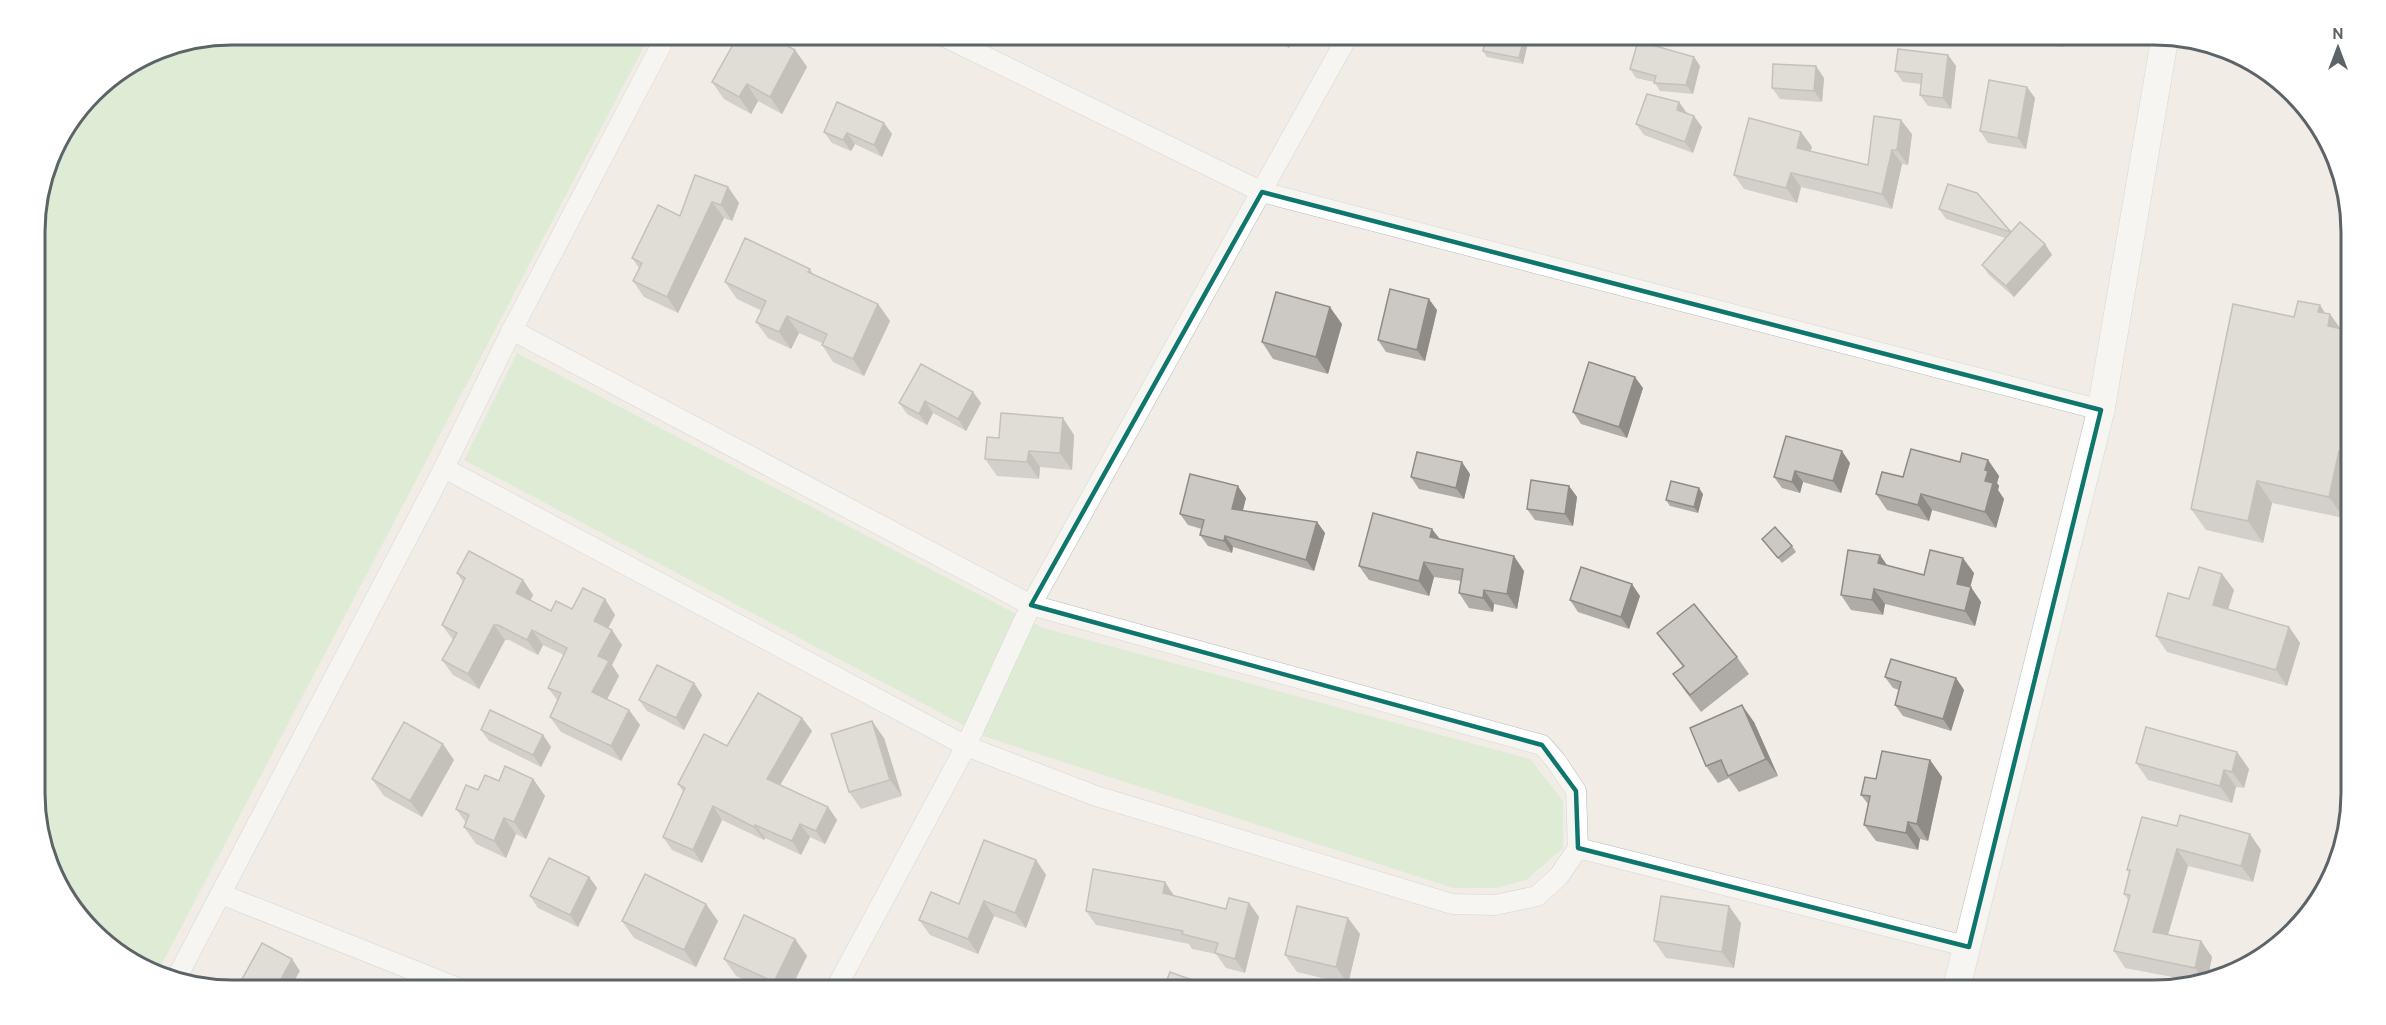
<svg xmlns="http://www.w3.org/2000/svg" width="2386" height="1025" font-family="Cabin,sans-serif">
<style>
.green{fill:#c7ebc1}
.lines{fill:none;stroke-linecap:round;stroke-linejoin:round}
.stream{stroke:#a9e5ff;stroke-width:8}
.street-casing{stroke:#b6babe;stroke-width:21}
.secondary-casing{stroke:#b7bcc1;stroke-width:28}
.street{stroke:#fff;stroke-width:20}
.secondary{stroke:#fff;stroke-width:27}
.wall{fill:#afaca8}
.shaded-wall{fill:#8f8c88}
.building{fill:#ccc8c3;stroke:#8f8c88;stroke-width:1.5}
.marked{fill:none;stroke:#0f766e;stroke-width:4.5;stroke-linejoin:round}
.rim{fill:none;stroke:#5d6468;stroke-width:3}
</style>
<rect width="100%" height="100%" fill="#f1ede6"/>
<!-- green -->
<g class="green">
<path d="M232,35h418l-494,940 -80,-62 -40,-94 -1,-600 20,-75 47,-60 55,-35z"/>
<path d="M517,353l526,275 487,131 33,42v47l-37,32 -30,8h-43l-467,-151 -522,-277z"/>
</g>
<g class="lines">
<!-- stream -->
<path class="stream" d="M40,200l38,-86"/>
<!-- street casing -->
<g class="street-casing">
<g id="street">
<path d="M939,34l323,158 839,218"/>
<path d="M444,468l522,278 130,50 356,108 43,1 42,-9 22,-20 19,-28 -2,-57 -20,-30 -14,-16 -511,-140 -519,-275"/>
<path d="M1578,848l391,99"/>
<path d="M221,894l242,96"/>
<path d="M176,979l268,-511 68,-138 155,-296"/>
<path d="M835,990l131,-244 65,-141 318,-571"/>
</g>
</g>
<!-- secondary casing -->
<g class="secondary-casing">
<path id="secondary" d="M1956,990l145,-580 64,-373"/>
</g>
<!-- street -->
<use href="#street" class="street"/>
<!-- secondary -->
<use href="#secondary" class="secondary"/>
</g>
<!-- wall -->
<g class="wall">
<path d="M1259,34h36l-6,14z"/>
<path d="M1486,34h41l2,4 -6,26 -36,-7 -4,-6z"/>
<path d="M2005,34h60l-2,13 -54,-7z"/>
<path d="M795,50l12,17 -25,47 -24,-13 -7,13 -27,-15 -12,-17z"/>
<path d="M1948,55l8,11 -5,43 -23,-3 -8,-11 1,-11 -18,-2 -8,-11z"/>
<path d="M1694,57l6,9 -7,28 -33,-3 -6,-9 -18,-4 -6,-9z"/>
<path d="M1824,78l-2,24 -42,-3 -8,-11z"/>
<path d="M2027,87l8,11 -9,51 -38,-6 -8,-12z"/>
<path d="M1679,102l8,11 15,14 -9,26 -49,-18 -8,-11z"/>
<path d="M884,123l8,11 -10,23 -27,-13 -4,7 -19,-8 -8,-11z"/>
<path d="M1801,132l11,15 -2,4 58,14 44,-31 -4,31 -6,-1 -10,45 -91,-22 -4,16 -53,-14 -10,-14z"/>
<path d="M728,187l11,16 -7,18 -8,-3 -46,95 -34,-16 -11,-16 6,-13 -7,-10 48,-42z"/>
<path d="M1939,209l72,23 34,12 7,11 -38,42 -25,-22 -7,-10 23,-27 -59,-19z"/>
<path d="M810,269l4,6 64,29 12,17 -26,55 -31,-14 -11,-17v-2l-23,-10 -8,16 -23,-11 -12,-16 6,-11 -25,-12 -12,-17z"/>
<path d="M1437,310l-12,51 -39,-9 -8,-12z"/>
<path d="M2325,313l15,16 10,2 1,156 -7,31 -72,-15 -9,40 -57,-13 -15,-21 103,-192z"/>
<path d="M1342,324l-14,50 -55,-15 -11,-17z"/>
<path d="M1643,388l-16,50 -46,-14 -8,-12z"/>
<path d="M973,392l8,11 -15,28 -33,-18 -6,12 -20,-11 -8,-11z"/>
<path d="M1074,435l-2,35 -32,-3 -1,12 -42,-3 -12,-17 14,-21z"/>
<path d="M1786,436l64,27 -9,30 -38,-11 -3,11 -18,-5 -8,-11z"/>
<path d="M1988,460l11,16 -2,7 2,3 -1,4 6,9 -8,29 -64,-18 -3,11 -42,-11 -11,-16 27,-17 57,-15z"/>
<path d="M1470,474l-6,25 -45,-10 -8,-12z"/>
<path d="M1569,486l8,11 -4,29 -38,-6 -8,-11z"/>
<path d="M1703,494l-5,19 -28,-7 -4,-6z"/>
<path d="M1246,498l-3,13 74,11 8,11 -11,38 -81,-24 -1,6 -24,-7 -8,-11 2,-6 -14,-4 -8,-11z"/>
<path d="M1440,539l84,32 -7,38 -23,-5 -1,8 -24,-4 -10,-15 2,-12 -27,-4 -5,19 -60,-16 -10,-14z"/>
<path d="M1762,539l30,7 4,6 -14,11z"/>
<path d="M1880,555l7,10 37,10 50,-2 -4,14 11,15 -6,24 -90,-22 -2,11 -32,-5 -10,-15z"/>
<path d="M457,573l66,7 10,15 -3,6 21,10 21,-2 33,-10 10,16 -7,13 14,17 -10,20 7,11 -12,23 22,11 11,15 -19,36 -60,-29 -11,-15 8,-16 -10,-13 16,-33 -21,-10 -5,10 -29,-15h-4l-26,49 -26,-14 -11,-15 11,-20 -11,-15 21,-43z"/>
<path d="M2222,574l12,16 -6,20 61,17 11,16 -13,43 -120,-34 -11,-16 33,-37z"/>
<path d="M1640,596l-11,33 -51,-17 -8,-12z"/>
<path d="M1657,633l80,24 12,17 -48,38 -16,-21 -12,-17 10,-7z"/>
<path d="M1885,677l71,1 8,12 -13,41 -48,-15 -8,-11 4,-15 -6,-2z"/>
<path d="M694,683l8,12 -18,35 -37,-19 -8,-11z"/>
<path d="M802,718l10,13 -32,54 48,22 9,13 -12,24 -15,-7 -9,18 -36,-17 -1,2 -42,-20 -20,43 -30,-13 -9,-13 21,-44 -6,-9 49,-38z"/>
<path d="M1754,722l24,54 -39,16 -10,-14 -11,5 -12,-17z"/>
<path d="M481,730l62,5 8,12 -10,20 -52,-26z"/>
<path d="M884,738l18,58 -41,13 -12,-17z"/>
<path d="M2237,752l12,17 -5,19 -8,-1 -4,16 -84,-23 -12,-17z"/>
<path d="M454,760l-32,57 -38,-21 -12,-17z"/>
<path d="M1930,760l12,17 -14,64 -8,-2 -2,11 -42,-9 -12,-16 4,-21 -7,-9 15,-16z"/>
<path d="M533,779l12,17 -19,43 -10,-5 -10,24 -30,-14 -12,-17 2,-4 -10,-14 43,-28z"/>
<path d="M2142,817l119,33 -8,32 -65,-16 -20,69 33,6 11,16 -4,19 -15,5 -68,-13 -11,-17 14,-51 -4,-6 6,-21 -3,-3z"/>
<path d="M1036,860l10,15 -20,53 -32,-12 -16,38 -48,-19 -11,-15 40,-16z"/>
<path d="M589,877l8,11 -19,39 -40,-19 -8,-12z"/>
<path d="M1174,896l52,13 23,-6 10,14 -14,56 -19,-5 -10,-14 -24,-5 -3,-5 -93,-19 -10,-14z"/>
<path d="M1348,918l12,16 -12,50 -51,-12 -12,-17z"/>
<path d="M622,921h96l-22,46 -62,-29z"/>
<path d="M1741,923l-7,45 -68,-10 -12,-17z"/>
<path d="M795,939l12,17 -17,34h-23l-31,-14 -12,-17z"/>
</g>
<!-- shaded-wall -->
<g class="shaded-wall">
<path d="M1282,34h13l-6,14 -8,-12z"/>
<path d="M1525,34h2l2,4 -6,26 -4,-6z"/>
<path d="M2055,34h10l-2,13z"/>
<path d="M795,50l12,17 -25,47 -12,-17z"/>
<path d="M1948,55l8,11 -5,43 -8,-11z"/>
<path d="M1694,57l6,9 -7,28 -7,-9z"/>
<path d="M1816,66l8,12 -2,24 -8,-11z"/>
<path d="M747,84l11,17 -7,13 -12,-17z"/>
<path d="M2027,87l8,11 -9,51 -8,-11z"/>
<path d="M1679,102l8,12 -10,-4z"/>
<path d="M1694,116l8,11 -9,26 -8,-11z"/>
<path d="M1901,120l11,14 -4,31 -11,-15z"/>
<path d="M884,123l8,11 -10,23 -8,-12z"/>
<path d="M1801,132l11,15 -5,16 -10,-15z"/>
<path d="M847,133l8,11 -4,7 -8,-11z"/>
<path d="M1892,150l10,14 -10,45 -10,-15z"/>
<path d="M1791,173l10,14 -4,16 -11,-15z"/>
<path d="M728,187l11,16 -7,18 -11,-16z"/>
<path d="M712,202l12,16 -46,95 -11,-16z"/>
<path d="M2045,244l7,11 -38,42 -8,-11z"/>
<path d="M1429,299l8,11 -12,51 -8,-11z"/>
<path d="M878,304l12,17 -26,55 -11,-17z"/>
<path d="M2320,305l9,14 1,-5 15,21 -2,12 -25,-35z"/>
<path d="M1330,307l12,17 -14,50 -12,-17z"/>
<path d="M787,316l12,17 -8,16 -12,-17z"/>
<path d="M1635,377l8,11 -16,50 -8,-11z"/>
<path d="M973,392l8,11 -15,28 -8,-12z"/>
<path d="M925,401l8,12 -6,12 -8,-11z"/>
<path d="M1063,418l11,17 -2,35 -12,-17z"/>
<path d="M1029,451l11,16 -1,12 -12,-17z"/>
<path d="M1842,451l8,12 -9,30 -8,-12z"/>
<path d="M2339,451l12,17v19l-7,31 -15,-21z"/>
<path d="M1988,460l11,16 -2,7 2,3 -1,4 6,9 -8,29 -11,-16v-42z"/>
<path d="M1462,462l8,12 -6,25 -8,-11z"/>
<path d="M1795,471l8,11 -3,11 -8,-11z"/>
<path d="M2257,481l15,22 -9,40 -15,-22z"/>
<path d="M1238,486l8,12 -6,22 -8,-11z"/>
<path d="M1569,486l8,11 -4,29 -8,-12z"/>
<path d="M1699,488l4,6 -5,19 -4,-6z"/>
<path d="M1921,494l11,16 -3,11 -11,-16z"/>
<path d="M1317,522l8,11 -11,38 -8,-11z"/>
<path d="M1432,529l11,14 -13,-6z"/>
<path d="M1225,536l8,11 -1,6 -8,-12z"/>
<path d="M1880,555l10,15 -12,-7z"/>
<path d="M1514,556l10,15 -7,38 -10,-15z"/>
<path d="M1963,558l11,15 -7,26 -10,-15z"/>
<path d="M1424,562l10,15 -5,19 -10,-15z"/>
<path d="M2222,574l12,16 -10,31 -11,-16z"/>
<path d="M523,580l10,15 -7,13 -10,-15z"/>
<path d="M1632,584l8,12 -11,33 -8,-12z"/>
<path d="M1971,587l10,15 -6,24 -10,-15z"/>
<path d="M1874,589l11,15 -2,11 -11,-15z"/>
<path d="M1484,590l10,14 -1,8 -10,-14z"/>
<path d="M605,599l10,16 -11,21 -10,-15z"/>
<path d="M494,625l11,15 -26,49 -11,-15z"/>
<path d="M2289,627l11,16 -13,43 -11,-16z"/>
<path d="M532,630l11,15 -5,10 -11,-15z"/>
<path d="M612,630l10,15 -10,20 7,11 -16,31 -11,-15 6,-36z"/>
<path d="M1956,678l8,12 -13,41 -8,-12z"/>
<path d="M694,683l8,12 -18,35 -8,-12z"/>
<path d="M1742,705l12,17 24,54 -12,-17z"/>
<path d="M629,710l11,15 -19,36 -10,-15z"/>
<path d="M802,718l10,13 -36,61 -9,-13z"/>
<path d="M872,721l12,17 18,58 -12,-16z"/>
<path d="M543,735l8,12 -10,20 -8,-12z"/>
<path d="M443,744l11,16 -32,57 -12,-16z"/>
<path d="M2237,752l12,17 -5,19 -12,-16z"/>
<path d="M1930,760l12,17 -14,64 -11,-17z"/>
<path d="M2224,770l12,17 -4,16 -12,-17z"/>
<path d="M533,779l12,17 -19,43 -12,-17z"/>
<path d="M713,806l9,14 -20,43 -9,-13z"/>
<path d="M828,807l9,13 -12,24 -9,-13z"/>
<path d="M504,818l12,16 -10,24 -12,-17z"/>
<path d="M1908,822l12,17 -2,11 -12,-17z"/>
<path d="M800,824l10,13 -9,18 -9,-14z"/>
<path d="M755,825l10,13 -1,2 -10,-13z"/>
<path d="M2250,834l11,16 -8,32 -12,-16z"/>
<path d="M2177,849l11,17 -24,82 -11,-16z"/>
<path d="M1036,860l10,15 -20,53 -11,-15z"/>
<path d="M589,877l8,11 -19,39 -8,-12z"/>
<path d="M1165,882l10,15 -12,-4z"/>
<path d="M984,901l10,15 -16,38 -10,-15z"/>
<path d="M1249,903l10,14 -14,56 -10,-14z"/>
<path d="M706,904l12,17 -22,46 -12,-17z"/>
<path d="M1729,906l12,17 -7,45 -12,-16z"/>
<path d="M1348,918l12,16 -12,50 -12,-17z"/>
<path d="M795,939l12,17 -17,34h-10l-6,-8z"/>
<path d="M2201,941l11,16 -4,19 -5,2 -8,-10z"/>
<path d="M292,959l8,12 -11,19h-14z"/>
<path d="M1501,984l5,6h-6z"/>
<path d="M1206,985l4,5h-7z"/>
</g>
<!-- building -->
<g class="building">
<path d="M739,34h27l29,16 -25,47 -23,-13 -8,13 -27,-15z"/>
<path d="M1486,34h39l-6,24 -36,-7z"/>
<path d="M1638,41l56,16 -8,28 -32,-2 2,-7 -26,-7z"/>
<path d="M1898,49l50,6 -5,43 -23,-3 2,-21 -27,-3z"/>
<path d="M1773,64l43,2 -2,25 -42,-3z"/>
<path d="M1989,80l38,7 -9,51 -38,-7z"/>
<path d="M1647,94l32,8 -2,8 17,6 -9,26 -49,-18z"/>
<path d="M837,102l47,21 -10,22 -27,-12 -4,7 -19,-8z"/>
<path d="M1874,116l27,4 -4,30h-5l-10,44 -91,-21 -5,15 -52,-13 15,-57 52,14 -4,16 71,17z"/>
<path d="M695,175l33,12 -7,18 -9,-3 -45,95 -34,-16 9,-18 -10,-5 26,-53 22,11z"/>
<path d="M1948,184l29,9 34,39 9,-10 25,22 -39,42 -24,-21 29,-33 -72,-23z"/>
<path d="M745,238l65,31 -2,3 70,32 -25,55 -31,-14 5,-11 -40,-18 -8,16 -23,-10 10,-21 -41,-19z"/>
<path d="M1390,289l39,10 -12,51 -39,-10z"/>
<path d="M1276,292l54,15 -14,50 -54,-15z"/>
<path d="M2298,301l22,4 -2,7 12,2 -2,12 22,5 1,123 -12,-3 -10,46 -72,-16 -9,40 -57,-12 42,-205 61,13z"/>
<path d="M1589,362l46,15 -16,50 -46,-15z"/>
<path d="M921,364l52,28 -15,27 -33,-18 -6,13 -20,-11z"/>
<path d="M1001,413l62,5 -3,35 -31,-2 -2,11 -42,-3 2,-22 12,1z"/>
<path d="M1786,436l56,15 -9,30 -38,-10 -3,11 -18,-5z"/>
<path d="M1911,449l49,13 2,-9 26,7 -3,10 3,1 -3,10 8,2 -8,29 -64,-18 -3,11 -42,-11 6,-22 21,5z"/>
<path d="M1417,452l45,10 -6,26 -45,-11z"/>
<path d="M1190,474l48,12 -6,23 85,13 -11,38 -81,-24 -1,5 -24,-6 4,-15 -24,-6z"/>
<path d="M1531,480l38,6 -4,28 -38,-5z"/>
<path d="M1671,481l28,7 -5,19 -28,-7z"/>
<path d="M1373,513l59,16 -2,8 84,19 -7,38 -23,-4 -1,8 -24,-5 4,-24 -39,-7 -5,19 -60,-15z"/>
<path d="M1775,527l17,19 -14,12 -16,-19z"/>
<path d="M1848,550l32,5 -2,8 46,12 6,-25 33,8 -6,26 14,3 -6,24 -91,-22 -2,11 -31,-5z"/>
<path d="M469,551l54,29 -7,13 35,18 5,-10 16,8 11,-21 22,11 -11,22 18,9 -14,26 11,5 -17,31 37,18 -18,36 -61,-29 11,-24 -13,-5 19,-40 -35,-18 -5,10 -29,-15h-4l-26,49 -26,-14 15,-27 -15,-8 23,-47 -8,-5z"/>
<path d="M1581,567l51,17 -11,33 -51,-17z"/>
<path d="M2199,567l23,7 -9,31 76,22 -13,43 -120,-34 12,-43 21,6z"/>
<path d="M1694,604l43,53 -47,38 -17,-21 11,-8 -27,-33z"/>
<path d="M1891,659l65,19 -13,41 -48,-14 6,-23 -16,-5z"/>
<path d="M657,665l37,18 -18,35 -37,-18z"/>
<path d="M758,693l44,25 -35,61 61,28 -12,24 -16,-7 -8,17 -37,-16 -1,2 -41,-21 -20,44 -30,-13 22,-49 -7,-4 26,-50 23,12z"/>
<path d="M1742,705l24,54 -38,17 -7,-16 -15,6 -16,-38z"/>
<path d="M490,710l53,25 -10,20 -52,-25z"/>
<path d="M872,721l18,59 -41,12 -18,-58z"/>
<path d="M404,722l39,22 -33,57 -38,-22z"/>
<path d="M2146,727l91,25 -5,20 -8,-2 -4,16 -84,-23z"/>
<path d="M1882,751l48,9 -13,64 -9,-2 -2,11 -42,-8 6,-29 -9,-1 4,-18 11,2z"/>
<path d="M505,766l28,13 -19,43 -10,-4 -10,23 -30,-14 5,-12 -13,-6 10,-24 12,5 7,-15 14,6z"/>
<path d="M2180,815l70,19 -9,32 -64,-17 -24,83 48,9 -6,27 -81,-17 16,-56 -6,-1 6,-24h-3l15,-53 35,9z"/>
<path d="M984,840l52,20 -21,53 -31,-12 -16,38 -49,-19 12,-28 28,12z"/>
<path d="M549,858l40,19 -19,38 -40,-19z"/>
<path d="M1093,869l72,13 -2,11 63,16 3,-11 20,5 -14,56 -20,-6 3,-10 -36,-9 1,-3 -97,-20z"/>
<path d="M645,874l61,30 -22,46 -62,-29z"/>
<path d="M1661,896l68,10 -7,46 -68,-11z"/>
<path d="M1297,906l51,12 -12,49 -51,-12z"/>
<path d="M744,915l51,24 -21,43 -50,-23z"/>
<path d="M262,943l30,16 -17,31h-39z"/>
<path d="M1170,972l36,13 -3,5h-40z"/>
<path d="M1027,982l20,8h-23z"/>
<path d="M1465,983l36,1 -1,6h-35z"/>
<path d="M332,985l13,5h-15z"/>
<path d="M1372,986l15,4h-16z"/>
<path d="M1604,986l1,4h-26z"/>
</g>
<!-- marked area -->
<path d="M0 0H2386V1025H0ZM1262,192l839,218 -132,537 -391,-99 -2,-57 -34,-46 -511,-140z" fill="#f1ede6" fill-opacity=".55" fill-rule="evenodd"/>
<path class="marked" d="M1262,192l839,218 -132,537 -391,-99 -2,-57 -34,-46 -511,-140z"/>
<!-- crop -->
<path d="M0 0H2386V1025H0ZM232 45H2154A187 187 0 0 1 2341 232V793A187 187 0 0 1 2154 980H232A187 187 0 0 1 45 793V232A187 187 0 0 1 232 45Z" fill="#fff" fill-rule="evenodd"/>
<path class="rim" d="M232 45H2154A187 187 0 0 1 2341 232V793A187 187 0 0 1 2154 980H232A187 187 0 0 1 45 793V232A187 187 0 0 1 232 45Z"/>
<!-- north arrow -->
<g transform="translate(2338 48)" stroke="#ffffff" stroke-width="4.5" paint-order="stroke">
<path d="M0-4.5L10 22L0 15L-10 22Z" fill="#5d6468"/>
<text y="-9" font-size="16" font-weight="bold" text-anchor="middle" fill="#5d6468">N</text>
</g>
</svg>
